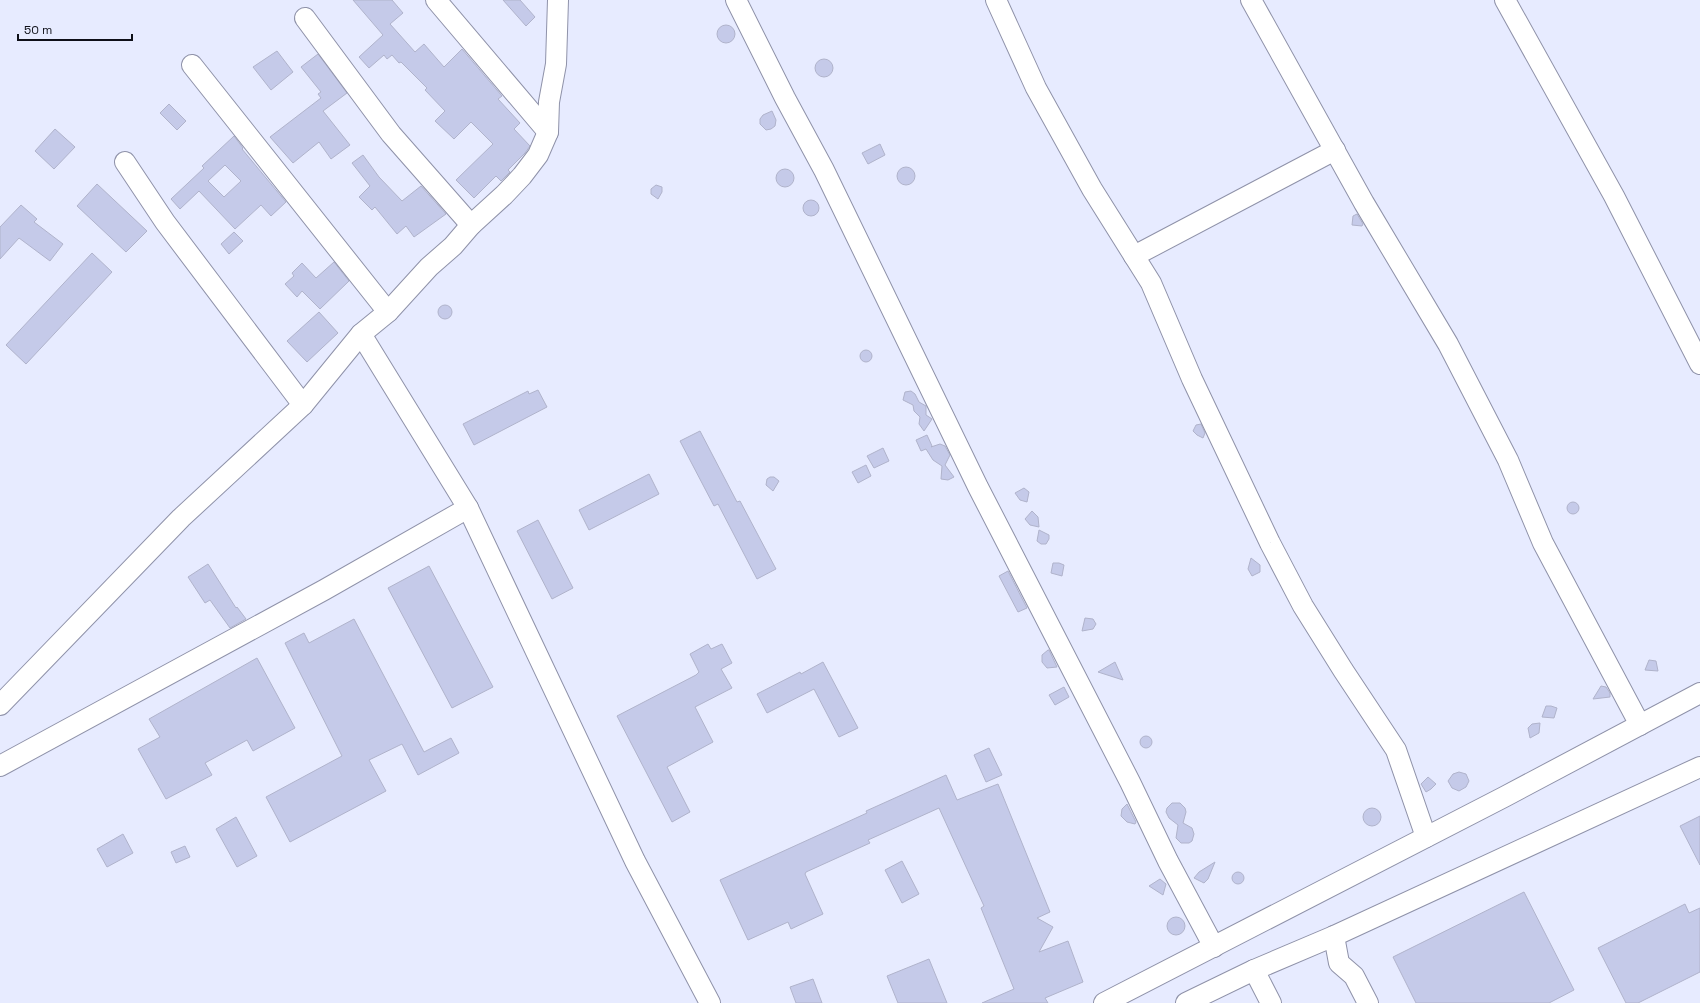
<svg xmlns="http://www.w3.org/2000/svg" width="1700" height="1003" font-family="'Space Grotesk',sans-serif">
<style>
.building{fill:#c5cae9;stroke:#b0b3cb;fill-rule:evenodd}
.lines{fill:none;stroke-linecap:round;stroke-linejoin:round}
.minor-casing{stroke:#8f92a9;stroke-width:22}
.minor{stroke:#fff;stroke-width:20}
</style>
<rect width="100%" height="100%" fill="#e7ebff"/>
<!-- building -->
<g class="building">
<path d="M353,0h39l11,13 -13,11 25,28 9,-8 20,23 18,-18 40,47 -4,3 22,24 -6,6 16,17 -5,7 -17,17 2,2 -9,9 -5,-5 -22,22 -18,-18 37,-36 -22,-22 -17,17 -19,-18 10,-10 -20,-21 2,-2 -26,-26 -2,1 -7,-8 -5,4 -3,-4 -15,13 -10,-11 24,-22z"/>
<path d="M503,0h17l15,17 -9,9z"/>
<circle cx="726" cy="34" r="9"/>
<path d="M277,51l16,21 -22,18 -18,-23z"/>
<path d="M318,54l29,39 -24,18 27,34 -19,14 -12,-17 -26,21 -23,-26 51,-39 -3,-4 3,-2 -20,-25z"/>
<circle cx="824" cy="68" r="9"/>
<path d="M169,104l17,17 -9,9 -17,-17z"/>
<path d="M772,111l4,9 -1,6 -4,3 -5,1 -6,-6v-5l3,-4z"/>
<path d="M55,129l20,18 -21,22 -19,-18z"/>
<path d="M234,136l9,12 -1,1 44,53 -15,14 -10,-11 -26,24 -36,-38 -19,18 -9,-10 33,-31 -2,-2zM225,165l16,16 -17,16 -16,-16z"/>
<path d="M880,144l5,11 -17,9 -6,-11z"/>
<path d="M363,155l16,22 23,24 19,-15 25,28 -32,23 -8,-11 -9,8 -22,-27 -3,3 -13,-13 11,-11 -18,-23z"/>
<circle cx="906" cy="176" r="9"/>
<circle cx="785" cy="178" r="9"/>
<path d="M97,184l50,47 -21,21 -49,-46z"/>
<path d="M656,185l6,2v5l-4,7 -7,-5v-5z"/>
<circle cx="811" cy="208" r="8"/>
<path d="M21,205l16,14 -3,3 29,22 -13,17 -31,-23 -19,21v-32z"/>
<path d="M1357,214l6,10 -1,2 -10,-1 1,-9z"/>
<path d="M234,232l9,9 -14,13 -8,-10z"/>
<path d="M92,253l20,19 -86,92 -20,-19z"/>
<path d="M334,262l15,19 -29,28 -18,-18 -5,6 -12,-13 9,-8 -2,-3 10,-10 14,15z"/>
<circle cx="445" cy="312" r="7"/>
<path d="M319,312l19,21 -31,29 -20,-21z"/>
<circle cx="866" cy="356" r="6"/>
<path d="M538,390l9,17 -73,38 -11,-21 65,-33 1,3z"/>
<path d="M911,391l4,3 4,8 7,4v9l6,4 -8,12 -5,-7 1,-7 -6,-6 -1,-6 -10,-5 2,-8z"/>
<path d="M1201,424l4,9 -2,5 -6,-3 -4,-4 3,-6z"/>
<path d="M700,431l37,71 3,-1 36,68 -19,10 -39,-75 -4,2 -34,-65z"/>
<path d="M927,435l5,11 -1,1 9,-3 5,2 5,9 -5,10 9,12 -6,3 -7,-1 1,-13 -9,-6 -7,-11 -5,2 -5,-11z"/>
<path d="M883,448l6,13 -15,7 -7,-12z"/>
<path d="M866,465l5,11 -13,7 -6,-11z"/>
<path d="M649,474l10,20 -70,36 -10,-20z"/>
<path d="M770,477h4l5,4 -6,10 -7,-6 1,-6z"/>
<path d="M1024,488l5,4 -2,10 -7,-2 -5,-7z"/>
<circle cx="1573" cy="508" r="6"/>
<path d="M1032,511l6,6 1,10 -9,-2 -5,-6z"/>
<path d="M538,520l35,68 -21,11 -35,-68z"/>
<path d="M1039,530l10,5v4l-3,5h-5l-4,-3z"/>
<path d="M1251,558l9,7v7l-8,4 -4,-7z"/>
<path d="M1053,563h6l5,2 -2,11 -11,-3z"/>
<path d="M208,564l28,44 1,-1 9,12 -16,9 -20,-28 -5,3 -17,-26z"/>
<path d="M429,566l64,121 -41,21 -64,-120z"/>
<path d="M1008,571l19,37 -9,4 -19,-36z"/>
<path d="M1085,618l8,1 3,5 -3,5 -11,2z"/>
<path d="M354,619l70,133 27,-14 8,15 -41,22 -16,-31 -33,16 17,31 -96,51 -24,-45 76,-41 -57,-113 19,-10 5,10z"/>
<path d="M708,644l3,5 11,-5 10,19 -11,6 11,19 -37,19 18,35 -46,25 23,45 -18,10 -55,-106 79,-41 3,-3 -9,-18z"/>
<path d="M1048,650h1l8,17 -10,1 -5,-6v-7z"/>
<path d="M257,658l38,70 -42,23 -6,-11 -42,23 7,12 -46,24 -28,-50 22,-12 -11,-18z"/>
<path d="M1649,660l7,1 2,10 -13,-1z"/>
<path d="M823,662l35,66 -19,9 -25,-48 -47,24 -10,-19 43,-22 1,2z"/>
<path d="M1115,662l8,18 -25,-8z"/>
<path d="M1601,686l5,1 4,6v4l-17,2z"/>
<path d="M1064,687l5,10 -14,8 -6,-10z"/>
<path d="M1546,706h5l6,2 -3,10 -12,-1z"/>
<path d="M1540,723l-1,10 -9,5 -2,-10 4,-4z"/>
<circle cx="1146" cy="742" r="6"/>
<path d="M989,748l13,27 -16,7 -12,-27z"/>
<path d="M1459,772l7,2 3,7 -3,6 -7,4 -7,-3 -4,-7 5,-7z"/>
<path d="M946,775l11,25 41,-16 52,128 -13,6 16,9 -14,25 29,-11 15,41 -38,16 3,5h-66l32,-14 -33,-81 3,-2 -45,-98 -71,32 2,3 -64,29 -1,2 18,40 -32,15 -3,-7 -40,18 -28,-60 147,-67 -1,-2z"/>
<path d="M1428,777l8,7 -5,5 -5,3 -5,-8z"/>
<path d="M1172,803h8l5,5 1,4 -3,11 9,5 2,6 -2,7 -3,2h-8l-5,-5 2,-13 -9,-7 -3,-6 1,-4z"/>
<path d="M1127,804l9,18 -1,2 -8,-2 -6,-6 1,-7z"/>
<circle cx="1372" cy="817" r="9"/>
<path d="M1700,816v49l-20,-39z"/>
<path d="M236,817l21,39 -20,11 -21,-38z"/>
<path d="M123,834l10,19 -26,14 -10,-18z"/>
<path d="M185,846l5,11 -14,6 -5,-11z"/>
<path d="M902,861l17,33 -17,9 -17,-33z"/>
<path d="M1215,862l-7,17 -4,4 -10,-5 5,-6z"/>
<circle cx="1238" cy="878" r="6"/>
<path d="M1160,879l6,5 -3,11 -14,-9z"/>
<path d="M1524,892l50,98 -25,13h-133l-23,-46z"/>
<path d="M1685,904l4,9 11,-5v64l-62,31h-12l-28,-55z"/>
<circle cx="1176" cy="926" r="9"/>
<path d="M929,959l18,44h-49l-11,-27z"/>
<path d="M813,979l9,24h-26l-6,-16z"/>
</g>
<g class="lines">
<!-- minor casing -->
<g class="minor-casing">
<g id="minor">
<path d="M436,0l112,132"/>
<path d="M736,0l49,98 39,72 154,317 152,295 38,79 46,86"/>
<path d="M996,0l40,88 56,101 59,94 41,96 78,164 33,63 40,64 53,80 30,87"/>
<path d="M1251,0l113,203 84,141 60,116 35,83 97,182"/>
<path d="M1505,0l109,196 86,168"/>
<path d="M305,18l86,116 80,91"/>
<path d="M192,65l196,247"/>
<path d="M125,162l40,60 138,183"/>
<path d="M1134,256l201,-106"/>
<path d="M361,334l107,174 167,353 75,142"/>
<path d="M0,705l181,-187 122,-113 58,-71 27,-22 41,-45 24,-21 18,-21 33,-30 18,-19 16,-21 10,-23 1,-30 7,-38 2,-64"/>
<path d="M0,766l324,-176 144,-82"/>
<path d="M1334,936l5,27 15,13 14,27"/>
<path d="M1254,970l17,33"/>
<path d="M1104,1003l400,-206 196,-104"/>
<path d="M1186,1003l68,-33 80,-34 366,-169"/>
</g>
</g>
<!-- minor -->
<use href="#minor" class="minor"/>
</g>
<!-- scale -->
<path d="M18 34v6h114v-6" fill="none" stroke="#0e0f18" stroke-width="2"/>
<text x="24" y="34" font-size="12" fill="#0e0f18" stroke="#e7ebff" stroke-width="3" paint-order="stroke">50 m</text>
</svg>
